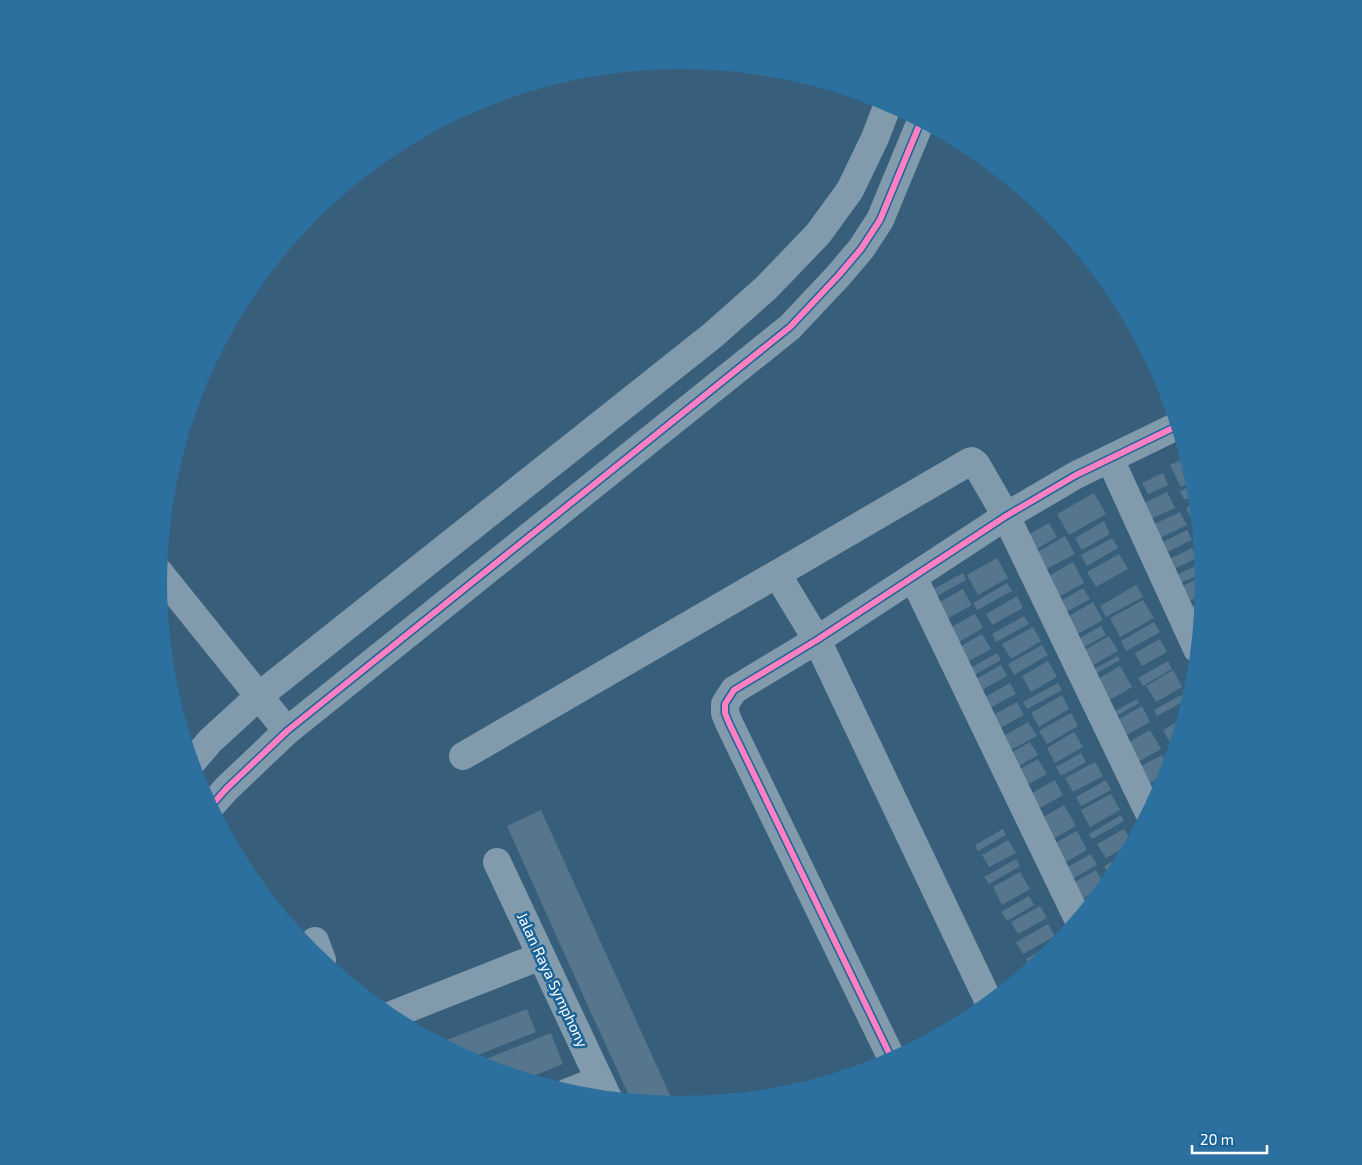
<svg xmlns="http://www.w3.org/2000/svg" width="1362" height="1165" font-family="'Exo 2',sans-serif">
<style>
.building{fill:#55768c}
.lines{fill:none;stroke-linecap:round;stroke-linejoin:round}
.minor{stroke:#819bad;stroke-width:28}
.cycleway-casing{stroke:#1a6498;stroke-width:9}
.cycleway{stroke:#ff80c0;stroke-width:6}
.labels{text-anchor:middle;stroke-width:5;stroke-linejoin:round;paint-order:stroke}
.street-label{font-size:15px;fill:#fff;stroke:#1a6498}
</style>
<rect width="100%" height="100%" fill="#375f7b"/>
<!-- building -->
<g class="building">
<path d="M1185,458l5,11 3,12 -12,6 -11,-22z"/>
<path d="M1163,473l5,12 -20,9 -6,-11z"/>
<path d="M1194,485l1,10 -11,5 -4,-9z"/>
<path d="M1167,492l8,16 -31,14 -8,-15z"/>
<path d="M1094,493l12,21 -37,21 -12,-21z"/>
<path d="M1196,503l1,16 -4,3 -7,-14z"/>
<path d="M1180,512l7,13 -33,16 -6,-14z"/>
<path d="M1104,521l6,13 -28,16 -7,-12z"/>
<path d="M1049,523l8,14 -28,17 -8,-15z"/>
<path d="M1187,530l5,10 -33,16 -4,-10z"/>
<path d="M1065,536l10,18 -32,17 -9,-17z"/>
<path d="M1112,538l6,10 -31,18 -6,-11z"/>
<path d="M1192,548l5,10 -31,15 -5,-10z"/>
<path d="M1119,554l9,15 -32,18 -9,-15z"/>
<path d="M997,558l11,20 -30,17 -11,-20z"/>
<path d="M1073,562l11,21 -27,15 -12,-20z"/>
<path d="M1200,564l3,9 -31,14 -4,-8z"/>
<path d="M963,573l3,7 -34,19 -4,-7z"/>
<path d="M1203,576l-1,19 -21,10 -7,-15z"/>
<path d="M1007,583l5,8 -35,19 -4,-7z"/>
<path d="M1136,585l7,12 -37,20 -6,-11z"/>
<path d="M1083,588l7,11 -29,16 -6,-11z"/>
<path d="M963,589l9,16 -29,16 -9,-16z"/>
<path d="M1017,596l6,12 -31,17 -6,-11z"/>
<path d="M1143,600l11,18 -34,19 -10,-19z"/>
<path d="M1093,602l10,18 -29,16 -10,-17z"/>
<path d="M1202,602l-2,17 -9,4 -6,-13z"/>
<path d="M975,614l8,14 -31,18 -8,-15z"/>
<path d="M1024,616l5,8 -33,18 -4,-8z"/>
<path d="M1154,622l6,10 -34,19 -5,-10z"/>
<path d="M1101,626l5,9 -32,18 -5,-9z"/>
<path d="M1033,627l8,14 -30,18 -9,-15z"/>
<path d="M982,634l9,15 -29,16 -8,-15z"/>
<path d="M1109,636l9,15 -30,17 -9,-15z"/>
<path d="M1160,639l7,13 -25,14 -7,-13z"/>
<path d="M1042,645l6,10 -34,20 -6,-11z"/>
<path d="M997,653l4,7 -32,18 -4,-7z"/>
<path d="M1118,656l2,4 -32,18 -3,-4z"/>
<path d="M1048,661l9,16 -26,15 -9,-16z"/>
<path d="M1168,661l4,8 -29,17 -5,-8z"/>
<path d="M1001,665l6,11 -34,19 -6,-11z"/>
<path d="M1120,666l12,21 -24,14 -12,-21z"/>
<path d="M1173,670l9,17 -26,15 -10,-16z"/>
<path d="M1010,683l6,11 -34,18 -6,-10z"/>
<path d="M1058,683l4,7 -35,19 -4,-7z"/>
<path d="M1062,695l7,14 -30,18 -8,-14z"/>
<path d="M1181,695l3,6 -27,15 -3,-6z"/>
<path d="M1137,699l2,4 -33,19 -2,-5z"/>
<path d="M1017,702l7,13 -33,18 -7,-13z"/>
<path d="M1142,706l8,16 -29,16 -9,-15z"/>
<path d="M1071,713l7,13 -31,18 -8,-13z"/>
<path d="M1183,718l-6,21 -3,10 -11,-19z"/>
<path d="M1028,722l9,14 -32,17 -8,-13z"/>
<path d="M1150,730l11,19 -30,17 -11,-19z"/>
<path d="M1074,732l9,15 -28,16 -8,-15z"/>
<path d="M1030,742l8,13 -29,17 -7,-14z"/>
<path d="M1081,753l5,9 -25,14 -5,-9z"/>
<path d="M1162,755l7,11 -3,8 -24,14 -10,-17z"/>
<path d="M1038,759l9,15 -29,16 -9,-15z"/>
<path d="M1095,762l8,14 -30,16 -8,-14z"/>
<path d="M1055,780l8,15 -32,18 -8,-15z"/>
<path d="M1106,780l5,10 -30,16 -5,-9z"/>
<path d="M1163,783l-8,16 -9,-6z"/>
<path d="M1111,794l9,16 -30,17 -9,-17z"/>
<path d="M1064,805l12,21 -32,18 -11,-21z"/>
<path d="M541,810l66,146 67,148 -43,-4 -49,-107 -75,-167z"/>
<path d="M1121,815l3,6 -32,18 -3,-5z"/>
<path d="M1003,829l3,6 -28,16 -3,-6z"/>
<path d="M1124,829l8,13 -1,2 -25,14 -9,-14z"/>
<path d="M1077,831l10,19 -30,17 -11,-19z"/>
<path d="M1008,840l8,13 -27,14 -7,-12z"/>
<path d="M1091,854l6,11 -30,17 -7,-11z"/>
<path d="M1126,854l-11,19 -5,3 -6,-10z"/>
<path d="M1016,859l4,7 -31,18 -5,-7z"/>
<path d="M1096,870l9,16 -30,17 -9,-16z"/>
<path d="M1020,872l10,17 -28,16 -9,-18z"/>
<path d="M1029,896l5,9 -27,16 -6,-9z"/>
<path d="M1040,906l7,12 -29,16 -7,-12z"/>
<path d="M1048,924l7,12 -32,18 -7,-12z"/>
<path d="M1056,942l1,2 -7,8 -19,16 -5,-9z"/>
<path d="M527,1009l9,23 -68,27 -29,-16z"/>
<path d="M551,1033l12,31 -37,15 -50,-16z"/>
</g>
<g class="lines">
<!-- minor -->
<g class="minor">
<path d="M1110,459l87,190"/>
<path d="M159,572l128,159"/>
<path d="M777,574l192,-112 3,-1 4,3 30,52 142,295"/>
<path d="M913,577l165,342"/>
<path d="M463,756l314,-182 40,66 172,362"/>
<path d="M192,762l18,-21 49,-45 454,-361 53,-47 52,-54 32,-44 25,-52 13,-34"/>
<path d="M211,806l15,-17 61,-58 503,-404 48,-51 23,-27 19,-29 41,-99"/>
<path d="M497,862l111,236"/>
<path d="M315,941l7,19"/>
<path d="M389,1016l152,-60"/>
<path d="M892,1059l-163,-336 -4,-10v-9l9,-14 83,-50 189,-124 70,-41 101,-49"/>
<path d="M568,1092l31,-12"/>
</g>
<!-- cycleway casing -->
<g class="cycleway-casing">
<g id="cycleway">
<path d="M211,806l15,-17 61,-58 503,-404 48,-51 23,-27 19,-29 41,-99"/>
<path d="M892,1059l-163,-336 -4,-10v-9l9,-14 83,-50 189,-124 70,-41 101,-49"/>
</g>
</g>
<!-- cycleway -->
<use href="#cycleway" class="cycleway"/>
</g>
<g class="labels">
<!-- street labels -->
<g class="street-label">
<text transform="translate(552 980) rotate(65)" y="5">Jalan Raya Symphony</text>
</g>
</g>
<!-- crop -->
<path d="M0 0H1362V1165H0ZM680 69H682A513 513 0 0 1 1195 582V583A513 513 0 0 1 682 1096H680A513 513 0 0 1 167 583V582A513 513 0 0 1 680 69Z" fill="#2c70a0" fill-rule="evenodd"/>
<!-- scale -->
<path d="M1192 1145v8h75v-8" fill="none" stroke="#ffffff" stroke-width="2.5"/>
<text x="1200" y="1145" font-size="15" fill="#ffffff" stroke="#1a6498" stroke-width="4" paint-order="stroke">20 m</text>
</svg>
